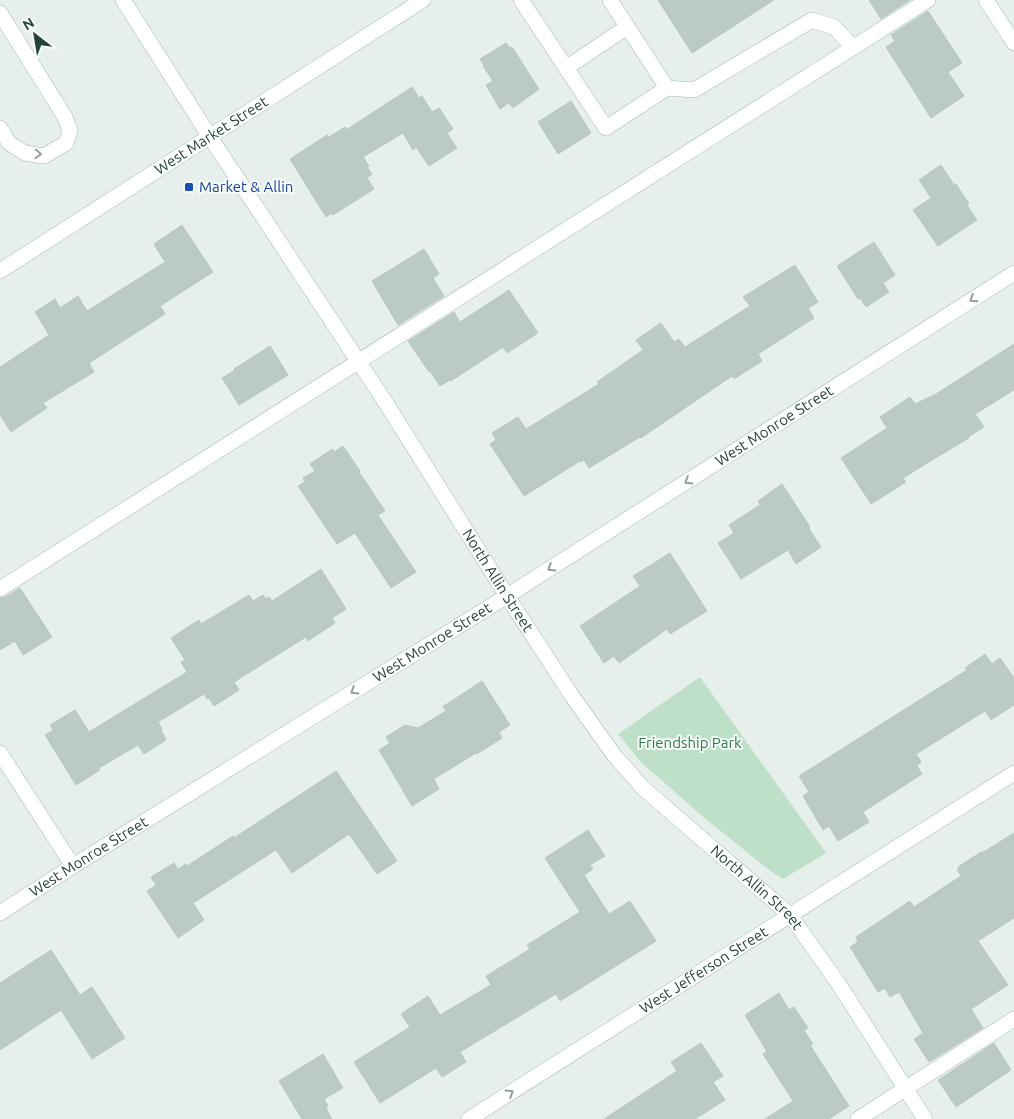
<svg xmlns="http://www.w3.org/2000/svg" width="1014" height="1119" font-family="Ubuntu,sans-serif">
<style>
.green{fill:#bfe0c8}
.building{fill:#bbcac4;stroke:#b8c9c2}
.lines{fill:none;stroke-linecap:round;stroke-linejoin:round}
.lane-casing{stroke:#a8b8b2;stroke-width:16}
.street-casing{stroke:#a8b8b2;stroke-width:16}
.secondary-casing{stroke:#a4bbb3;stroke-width:16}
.lane{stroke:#fff;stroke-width:15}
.street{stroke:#fff;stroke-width:15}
.secondary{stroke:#fff;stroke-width:15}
.oneway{stroke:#92a09c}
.transit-dot{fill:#1a4fb4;stroke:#f7fbf9;stroke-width:2}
.labels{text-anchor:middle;stroke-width:4;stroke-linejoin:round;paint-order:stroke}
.street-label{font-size:15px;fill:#24423a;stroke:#f7fbf9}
.transit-label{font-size:15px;fill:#164399;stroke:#f7fbf9;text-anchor:start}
.park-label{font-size:15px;fill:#2d7a4b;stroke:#f7fbf9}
</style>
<rect width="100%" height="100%" fill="#e6efeb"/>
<!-- green -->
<path class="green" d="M700,677l126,176 -43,26 -14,-9 -67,-54 -60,-53 -24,-29z"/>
<!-- building -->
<g class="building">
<path d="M658,0h116l-82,53z"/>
<path d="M869,0h41l-29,19z"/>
<path d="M928,11l34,52 -14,9 16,24 -33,22 -45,-71 9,-6 -4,-6z"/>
<path d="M506,43l4,5 2,-1 27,42 -26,19 -4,-5 -9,6 -14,-24 7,-4 -10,-15 1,-1 -4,-6z"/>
<path d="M412,87l7,11 3,-2 10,16 7,-4 14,21 -6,4 10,15 -28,18 -13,-19 -3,3 -10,-17 -40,24 6,9 -2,1 5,7 -5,4 7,11 -41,26 -1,-2 -6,4 -36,-58 37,-24 2,2 16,-10 1,3z"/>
<path d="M571,101l20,32 -33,21 -20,-32z"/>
<path d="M941,165l13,20 2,-1 13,20 -2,1 10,15 -39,26 -25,-36 18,-12 -12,-18z"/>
<path d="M182,225l31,47 -53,34 5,8 -76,49 5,9 -51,31 4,5 -36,24 -11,-17v-48l49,-32 -14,-23 20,-13 5,9 18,-12 9,15 78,-49 -11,-18z"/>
<path d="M874,242l21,33 -12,8 6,9 -23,15 -6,-9 -2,1 -21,-33z"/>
<path d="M424,249l15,25 -6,4 11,18 -46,29 -26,-44z"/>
<path d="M795,265l23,37 -10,6 6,10 -56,36 4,7 -28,18 -2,-3 -91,62 -1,-1 -51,31 -5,-8 -3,2 -1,-1 -56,35 -34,-52 6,-4 -4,-7 26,-16 8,12 73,-45 -2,-2 46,-32 -7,-10 25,-17 13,19 5,-3 6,8 65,-41 -7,-9z"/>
<path d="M509,290l29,43 -31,20 -4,-6 -52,34 -1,-1 -10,6 -10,-15 -1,1 -21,-31 46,-29 6,10z"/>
<path d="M1014,344v46l-39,24 9,13 -16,10 1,1 -32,19 -34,21 3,4 -35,22 -30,-46 46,-30 -7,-11 30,-20 5,7 21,-10z"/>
<path d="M270,346l18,29 -49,30 -17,-27 13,-8 -1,-1z"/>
<path d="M343,446l17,25 -1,1 26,39 -7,4 38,57 -25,16 -36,-55 -18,11 -39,-58 7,-4 -2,-4 12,-7 -5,-7 22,-15 2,3z"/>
<path d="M782,484l28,43 -1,2 12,18 -25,17 -8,-14 -47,29 -23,-36 16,-10 -5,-8 31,-20 -2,-4z"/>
<path d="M670,553l37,58 -37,23 -3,-5 -48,34 -5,-7 -10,7 -24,-37 60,-40 -7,-10z"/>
<path d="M321,569l25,40 -14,9 3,5 -27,18 -2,-4 -72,45 5,8 -25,16 -5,-8 -2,1 -3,-5 -46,28 4,7 -1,1 5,10 -22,14 -6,-9 -39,23 1,2 -24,15 -31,-50 8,-5 -3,-5 25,-15 14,22 98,-60 -6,-10 4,-2 -14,-22 28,-18 2,4 48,-29 4,6 10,-6 3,4 3,-2 3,4z"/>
<path d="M20,588l32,49 -29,18 -8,-14 -15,9v-52l5,-1z"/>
<path d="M985,654l7,10 8,-6 14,20v27l-23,15 -6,-9 -69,43 5,8 -4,4 5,8 -59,38 6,10 -31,19 -9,-15 -6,4 -20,-34 6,-4 -10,-16 168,-106 -2,-2z"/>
<path d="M482,681l28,44 -11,7 3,6 -25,16 -1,-1 -42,26 5,10 -27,17 -33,-56 11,-7 -4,-6 19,-12 13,3 28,-17 -3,-5 4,-2z"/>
<path d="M336,771l61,90 -20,13 -28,-40 -57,39 -16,-23 -83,53 11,17 -26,18 -31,-47 9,-6 -5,-8 23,-14 4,6 8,-5 1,2 46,-30 1,2z"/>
<path d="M588,830l17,26 -15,9 3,4 -9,6 25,39 21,-13 26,40 -96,60 -4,-7 -96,58 6,10 -24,15 -6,-9 -56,35 -26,-41 56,-35 -9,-13 27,-18 12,19 51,-30 -5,-9 44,-27 -3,-4 53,-33 -35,-54z"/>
<path d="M1014,833v85l-36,23 30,44 -37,24 12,19 -54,34 -15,-23 9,-6 -24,-41 -9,5 -5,-9 -7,4 -28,-45 8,-5 -2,-5 54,-36 4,6 47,-31 -4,-6 2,-2 -1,-1 23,-15 1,1z"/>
<path d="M51,950l29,45 12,-8 33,51 -33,21 -31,-49 -61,40v-67z"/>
<path d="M779,993l10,17 5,-3 14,21 -4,2 9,14 -3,1 39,61 -20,13h-64l28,-18 -30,-47 4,-2 -22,-37z"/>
<path d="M701,1043l22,33 -10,6 12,18 -30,19h-91l73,-48 -6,-9z"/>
<path d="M994,1043l17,27 -55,37 -18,-27z"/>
<path d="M323,1054l20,34 -19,11 4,7 -2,2 6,11h-30l-23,-38z"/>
</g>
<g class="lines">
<!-- lane casing -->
<g class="lane-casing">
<g id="lane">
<path d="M521,0l85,128 61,-40 -57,-88"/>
<path d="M0,13l65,104 5,14 -4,12 -22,13 -19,-3 -16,-10 -9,-15"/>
<path d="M566,68l61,-41"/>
<path d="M667,88l27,2 118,-70 22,7 19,20"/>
<path d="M0,589l928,-589"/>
<path d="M858,1119l156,-100"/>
</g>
</g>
<!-- street casing -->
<g class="street-casing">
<g id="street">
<path id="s1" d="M123,0l87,137 174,263 123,196 65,100 42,59 29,33 147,127 50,71 85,133"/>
<path d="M986,0l28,43"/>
<path d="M0,753l73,113"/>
<path id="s2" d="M0,913l73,-47 434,-270 507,-323"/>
<path id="s3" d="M469,1119l545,-346"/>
</g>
</g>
<!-- secondary casing -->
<g class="secondary-casing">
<g id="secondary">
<path id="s4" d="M0,271l423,-271"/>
</g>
</g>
<!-- lane -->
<use href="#lane" class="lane"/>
<!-- street -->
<use href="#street" class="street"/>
<!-- secondary -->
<use href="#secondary" class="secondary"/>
</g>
<!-- one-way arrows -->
<defs><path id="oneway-chevron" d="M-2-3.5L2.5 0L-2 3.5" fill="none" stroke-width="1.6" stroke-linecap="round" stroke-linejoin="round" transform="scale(1.25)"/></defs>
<g class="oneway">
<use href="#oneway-chevron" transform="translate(38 154) rotate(3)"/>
<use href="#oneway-chevron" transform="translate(973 299) rotate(147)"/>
<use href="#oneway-chevron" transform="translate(688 481) rotate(148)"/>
<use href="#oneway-chevron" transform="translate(551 568) rotate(148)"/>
<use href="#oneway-chevron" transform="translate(354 691) rotate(148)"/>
<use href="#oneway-chevron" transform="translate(510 1093) rotate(-32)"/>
</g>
<!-- markers -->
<rect class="transit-dot" x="184" y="182" width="10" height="10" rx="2.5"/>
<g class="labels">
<!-- street labels -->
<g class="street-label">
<text dy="5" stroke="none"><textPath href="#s4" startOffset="251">West Market Street</textPath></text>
<text dy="5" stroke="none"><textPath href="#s2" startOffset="915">West Monroe Street</textPath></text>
<text dy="5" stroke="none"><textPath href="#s1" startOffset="691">North Allin Street</textPath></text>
<text dy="5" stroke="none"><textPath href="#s2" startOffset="510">West Monroe Street</textPath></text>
<text dy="5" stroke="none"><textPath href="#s2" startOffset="105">West Monroe Street</textPath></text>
<text dy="5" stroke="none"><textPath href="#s1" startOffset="1096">North Allin Street</textPath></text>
<text dy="5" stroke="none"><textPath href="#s3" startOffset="278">West Jefferson Street</textPath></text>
</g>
<!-- transit labels -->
<g class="transit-label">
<text x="199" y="192">Market &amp; Allin</text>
</g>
<!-- park labels -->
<g class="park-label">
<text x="690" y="748">Friendship Park</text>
</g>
</g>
<!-- north arrow -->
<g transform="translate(35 35) rotate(329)" stroke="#f7fbf9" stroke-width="4" paint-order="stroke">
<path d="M0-4L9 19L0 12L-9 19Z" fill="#24423a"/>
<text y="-8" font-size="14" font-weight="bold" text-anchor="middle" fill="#24423a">N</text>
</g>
</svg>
